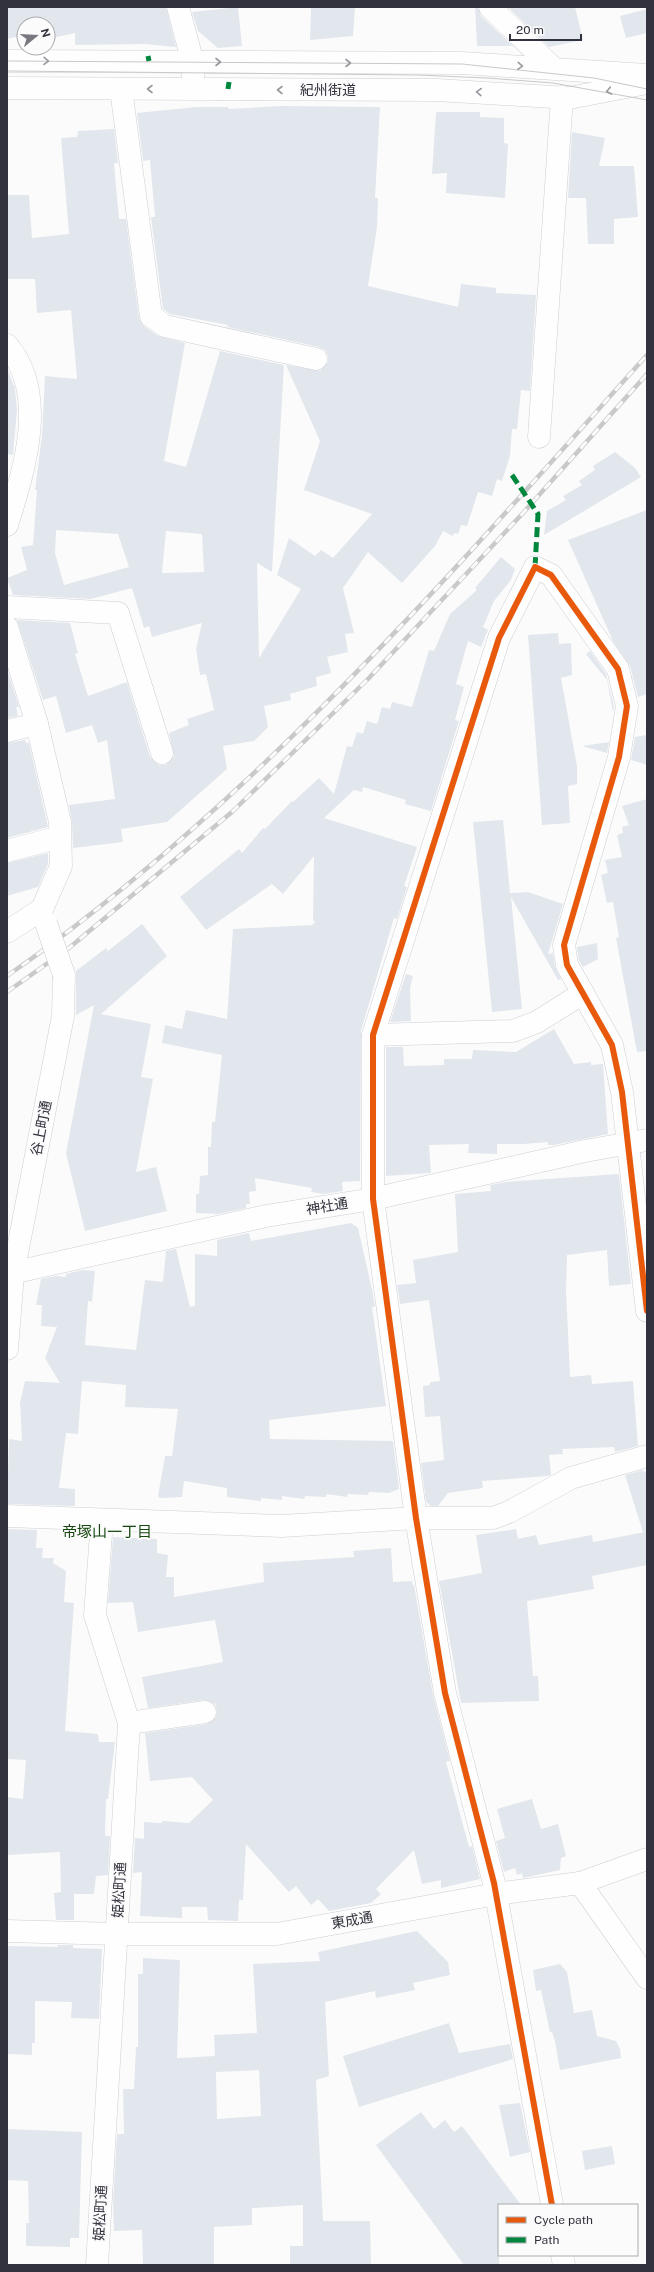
<svg xmlns="http://www.w3.org/2000/svg" width="654" height="2272" font-family="'Public Sans','Noto Sans JP',sans-serif">
<style>
.building{fill:#e2e7ed;fill-rule:evenodd}
.lines{fill:none;stroke-linecap:round;stroke-linejoin:round}
.minor-casing{stroke:#cecfd4;stroke-width:23}
.minor{stroke:#fefefe;stroke-width:22}
.tram{stroke:#c9c9cb;stroke-width:1}
.rail-casing{stroke:#c9c9cb;stroke-width:4.5}
.rail{stroke:#fbfbfb;stroke-width:3;stroke-dasharray:9;stroke-linecap:butt}
.minor-bridge-casing{stroke:#cecfd4;stroke-width:23;stroke-linecap:butt}
.minor-bridge{stroke:#fefefe;stroke-width:22}
.quiet{stroke:#00873e;stroke-width:5;stroke-dasharray:10 5;stroke-linecap:butt}
.cycleway-casing{stroke:#fbfbfb;stroke-width:8}
.cycleway{stroke:#e8590c;stroke-width:6}
.oneway{stroke:#98989e}
.labels{text-anchor:middle;stroke-width:4;stroke-linejoin:round;paint-order:stroke}
.street-label{font-size:14px;fill:#31323d;stroke:#fbfbfb}
.neighbourhood-label{font-size:15px;fill:#15470f;stroke:#fbfbfb}
</style>
<rect width="100%" height="100%" fill="#fbfbfb"/>
<!-- building -->
<g class="building">
<path d="M7,7h159l10,40 -32,-3 -69,1v-12l-27,6v-15h-24v11l-17,4z"/>
<path d="M238,7l4,39 -24,2 -20,-17 -6,-19z"/>
<path d="M311,7h44l-2,29 -43,4z"/>
<path d="M475,7h3l3,9 32,30h-36z"/>
<path d="M508,7h67l8,33 -34,7z"/>
<path d="M647,9v24l-21,5 -6,-22z"/>
<path d="M281,106l99,1 -5,91h3l-1,29 -9,59 90,21 3,-23 35,4v5l40,2 -6,96 -9,-1 -4,39h-5l-2,27 -8,25 -5,-2 -5,17 -14,-4 -11,34 -6,-1 -3,9 -4,-1 -1,3 -10,-5 -8,15 -33,37 -34,-31 -25,36 11,45 -9,1 3,18 -21,5 4,16 -15,4 1,9 -27,8 1,6 -27,6 4,21 -14,14 -31,5 4,23 -60,53 -46,7 2,13 -50,6 -1,-26 -3,-17 46,-6 -8,-59 -9,3 -6,-18 -26,8 -10,-37 -13,4 -26,-80 53,3 8,30 -3,1 13,42 39,-14 23,75 9,8h7l8,-9 -5,-23 20,-8 -2,-6 27,-9 -8,-36 -6,1 -4,-26 6,-26 -50,14 -3,-11 -5,2 -12,-40 -41,11 -78,-4 -6,-17 20,-8 -6,-23 12,-2 4,-55h-2l7,-55 3,-59 32,3 -6,-69 -34,3 -2,-34h-28v-84h22l3,43 37,-4 -8,-96 16,-1 1,-6 36,-2 4,34h-4l5,56h7l13,99 5,8 14,10 27,7 -21,118 22,6 34,-116 64,14 -12,207 -15,-9 2,95 42,-69 -24,-14 12,-37 26,18 6,-6 12,8 39,-44 -68,-24 16,-49 -34,-76 34,6 8,-9v-6l-3,-6 -6,-3 -92,-20 1,-2 -58,-11 -7,-5 -12,-92h4l-5,-57 -7,1 -6,-48 59,-6h32l1,2zM56,530l62,4 11,33 -65,18 -9,-32zM166,531l36,3 2,38 -42,1z"/>
<path d="M436,112h44v5l24,1v25l4,1 -3,54 -59,-5 1,-20 -15,1z"/>
<path d="M572,132l33,6 -6,28h35l4,51 -24,2v25h-26l-2,-46h-18z"/>
<path d="M7,368l8,21 2,21 -4,45 -6,-1z"/>
<path d="M615,452l20,16 6,9 -97,58 3,-24 19,-11 -3,-4 19,-11 -3,-4 16,-11 -2,-4z"/>
<path d="M647,510v184l-9,3 -8,-31 -17,-25 -45,-101z"/>
<path d="M501,557l14,12 -4,11 -17,21 -11,26 5,3 -7,17 -13,-6 -12,43 8,3 -9,33 4,1 -28,90 -26,-7 1,-4 -43,-13 -1,5 -8,-2 -30,28 93,29 -13,39 3,1 -10,32 -3,-1 -33,113 -1,150 -18,1 1,9 -19,3 -13,-2 1,-4 -57,-10 1,13 -7,1 1,12h-4v4l-28,6 -22,-1v-19h3l1,-18 8,-1v-28h3l1,-25h3l7,-67 -60,-12 3,-18 17,4 4,-19 41,9 6,-90 80,-4v-2h3l-3,-3 1,-64 -31,38 -11,-10 -66,46 -26,-33 59,-48 3,4 21,-25 2,1 27,-28 1,1 26,-24 15,16 13,-48 5,1 5,-15 6,2 4,-13 10,3 5,-17 8,2 2,-7 20,5 17,-57 5,1 16,-37 27,-24 -2,-2z"/>
<path d="M558,633l1,11 12,-1 1,32 -11,3 16,88v18l-9,2 2,37 -28,2 -14,-190z"/>
<path d="M590,651l16,23 8,33 -1,5 -6,-32 -21,-26z"/>
<path d="M7,669l12,38h-3l2,9 -11,2z"/>
<path d="M647,735v30l-16,-5 4,-23z"/>
<path d="M25,740l1,3h3l19,84 -41,11v-95z"/>
<path d="M609,742l-2,11 -25,-7z"/>
<path d="M647,799v252l-10,1 -21,-114 3,-1 -6,-35 -6,1 -6,-28 7,-2 -3,-13 17,-3 -5,-22 6,-2 -1,-6 7,-2 -7,-19z"/>
<path d="M503,820l7,73 18,-1 35,12 -15,50 5,-1 2,14 6,12 -3,1 -47,-83 11,112 -30,3 -19,-190z"/>
<path d="M48,853v11l-10,23 -31,9v-33z"/>
<path d="M142,924l25,32 -66,58 50,10 -10,53 12,2 -17,93 20,-5 11,44 -82,20 -19,-78 28,-148 -18,10v-44l30,-23 2,3z"/>
<path d="M597,943l1,16 -15,8 -4,-6 -2,-14z"/>
<path d="M406,974l7,2 -3,12 1,33 -21,1z"/>
<path d="M554,1029l20,35 17,-2v3l12,-1 5,70 -54,11h-6v-3l-25,2h-26v10l-29,-1 1,-9 -40,1 2,28 -45,3v-129h17l1,19 40,-1v-6h28l1,-9 43,2z"/>
<path d="M619,1174l12,110 -22,2 -2,-36 -40,5 -1,35 4,87 21,-2 1,9 41,-3 5,65 -23,6 -1,-5 -52,2 1,5 -14,1 2,20 -3,1 -66,5 1,7 -35,5 -10,13h-7l-5,-4 -5,-39 23,-3 -4,-44 -15,1 -2,-31 7,-1v-3l10,-1 -11,-81 -29,4 -3,-19 19,-2 -3,-23 45,-8 -3,-58 36,-3 -1,-6 16,-3z"/>
<path d="M351,1223l7,5 14,61 3,18h-3l14,99 -117,14 1,19 123,2 6,48 -10,4 -20,-1 -1,3 -20,-1 -1,3 -20,-3 -1,3 -21,-1 -1,3 -22,-3v4l-21,-2v3l-34,-4v-9l-43,-7 -2,16 -22,1 -2,-2 7,-40h7l6,-47 -53,-2 1,-22 -44,-4 -4,53 -12,-1 -7,55 16,1v17l-68,-2 2,-65 13,2 -2,-38 5,-22 35,2 -15,-25 12,-31 -16,-1 1,-21h-6l5,-26 14,-3 11,1v-3l16,-4 13,1 -3,31 -4,-1 -3,44 51,5 9,-70 18,2 3,-31 10,-2 14,58 5,-1v-52l22,2v-16l32,-7 2,8z"/>
<path d="M643,1470l1,2 3,-1v94l-55,11 2,13 -67,12 6,75h5l1,25 -78,2 -22,-122 43,-8 -6,-38 40,-6 2,10 18,-4 3,10 53,-10 1,7 52,-10h-2l-18,-57z"/>
<path d="M7,1529l30,1 -1,18h7l-1,10h12l-1,5 13,8 -2,31 10,1 -9,128 33,3 1,8h16l-7,57h-2l-1,37h5l-2,39 -12,1 -2,18h-20v26h-18l-2,-27 7,-1 -1,-40 -53,3v-58l16,2 3,-39 -19,-1z"/>
<path d="M113,1537l44,2v14l11,2 -2,22h8v20l90,-15 -1,-19 91,-6 -1,-6 38,-3 2,34 19,-1 1,5 1,-1 19,110 17,66 -4,1 23,85 3,-1 8,33 -39,9v-8l-19,4 -8,-34 -38,39 5,5 -10,9 -42,8 -11,-12 -7,6 -15,-19 -7,6 -43,-48 -3,56h-4l-1,21 -30,-1 -1,-13h-25v11l-42,-2 2,-44 -9,1 2,-35 9,1v-17l18,1v-2l27,2 24,-23 -21,-23 -42,4 -5,-48 62,-9 9,-7 1,-6 -2,-7 -11,-4 -56,8 -6,-31 81,-15 -8,-42 -77,12 -5,-30 -25,1z"/>
<path d="M532,1799l9,30 17,-5 8,32 -5,2 -1,12 -37,8 -1,-5 -5,2 -2,-7 -11,4 -8,-31 9,-3 -8,-29z"/>
<path d="M417,1931l31,31 2,13 -37,8 2,7 -39,8 -1,-7 -50,11 4,74 -13,4 7,141h47l1,44h-81v-19h13v-41l-51,3v17l-38,2v38h-71l-1,-35 -28,1 -1,-28 4,-69h7l-1,-45h11l2,-42h2v-73h5v-16l37,2 -3,98 38,-2 -1,-21 43,-2 -4,-69 67,-3 -2,-9zM259,2070l2,46 -44,3 -1,-47z"/>
<path d="M57,1945h16v3l29,1 -3,70 -28,-1 1,-16 -37,-1v42h-3v12l-25,-1v-108l51,1z"/>
<path d="M560,1964l7,8 7,41 18,-3 5,26 19,5 4,8 1,9 -61,12 -5,-29 -3,-9h-2l-9,-42 -5,1 -3,-21z"/>
<path d="M449,2023l10,30 51,-9 3,15 -154,48 -16,-51z"/>
<path d="M520,2103l10,49 -20,5 -11,-52z"/>
<path d="M421,2112l13,17 11,-9 9,12 8,-6 59,79h-22v60h-35l-88,-120z"/>
<path d="M7,2129l75,3 -3,106h-9v9l-44,-1v-23h3l-1,-42 -21,-1z"/>
<path d="M612,2146l3,18 -30,6 -3,-19z"/>
</g>
<g class="lines">
<!-- minor casing -->
<g class="minor-casing">
<g id="minor">
<path d="M178,7l15,56v13"/>
<path d="M490,7l62,60"/>
<path d="M7,61l455,2 185,12"/>
<path d="M7,88l430,2 132,8 78,-15"/>
<path d="M121,89l30,227 14,10 151,33"/>
<path d="M7,345c42,49 17,125 0,180"/>
<path d="M539,437l23,-340"/>
<path d="M7,607l111,6 44,140"/>
<path d="M7,627l30,97 23,98 1,44 -19,43 -35,23"/>
<path d="M7,731l30,-7"/>
<path d="M7,851l53,-14"/>
<path d="M373,1035l140,-4 24,-9 46,-29"/>
<path d="M7,1274l259,-58 107,-17 212,-48 62,-11"/>
<path d="M7,1349l6,-75 50,-258 1,-41"/>
<path d="M7,1516l275,10 134,-8h77l16,-6 62,-34 76,-22"/>
<path d="M129,1723l76,-11"/>
<path d="M580,1883l67,-24"/>
<path d="M7,1931l110,3h160l219,-40 84,-11 67,95"/>
<path d="M552,2205l-58,-322 -49,-190 -29,-175 -43,-319v-164l126,-397 36,-71 16,8 67,94 9,37 -8,51 -55,188 3,20 45,80 10,47 25,219"/>
<path d="M562,2255l2,10"/>
<path d="M97,2265l32,-542 -34,-108 7,-95"/>
</g>
</g>
<!-- minor -->
<use href="#minor" class="minor"/>
<!-- tram -->
<g class="tram">
<path d="M7,61l455,3 132,14 53,11"/>
<path d="M7,71l411,4 69,3 66,5 94,17"/>
</g>
<!-- rail casing -->
<g class="rail-casing">
<g id="rail">
<path d="M7,976c245,-171 442,-400 640,-621"/>
<path d="M7,992l62,-44 163,-136 137,-134 154,-165 124,-139"/>
</g>
</g>
<!-- rail -->
<use href="#rail" class="rail"/>
<!-- minor-bridge casing -->
<g class="minor-bridge-casing">
<path id="minor-bridge" d="M46,923l18,52"/>
</g>
<!-- minor-bridge -->
<use href="#minor-bridge" class="minor-bridge"/>
<!-- quiet -->
<g class="quiet">
<path d="M148,56l1,5"/>
<path d="M228,89l1,-7"/>
<path d="M512,475l26,39 -3,53"/>
</g>
<!-- cycleway casing -->
<g class="cycleway-casing">
<path id="cycleway" d="M552,2205l-58,-322 -49,-190 -29,-175 -43,-319v-164l126,-397 36,-71 16,8 67,94 9,37 -8,51 -55,188 3,20 45,80 10,47 25,219"/>
</g>
<!-- cycleway -->
<use href="#cycleway" class="cycleway"/>
</g>
<!-- one-way arrows -->
<defs><path id="oneway-chevron" d="M-2-3.5L2.5 0L-2 3.5" fill="none" stroke-width="1.6" stroke-linecap="round" stroke-linejoin="round"/></defs>
<g class="oneway">
<use href="#oneway-chevron" transform="translate(46 61) rotate(1)"/>
<use href="#oneway-chevron" transform="translate(218 62)"/>
<use href="#oneway-chevron" transform="translate(348 63)"/>
<use href="#oneway-chevron" transform="translate(520 66) rotate(3)"/>
<use href="#oneway-chevron" transform="translate(150 89) rotate(180)"/>
<use href="#oneway-chevron" transform="translate(280 90) rotate(-180)"/>
<use href="#oneway-chevron" transform="translate(609 91) rotate(169)"/>
<use href="#oneway-chevron" transform="translate(479 92) rotate(-178)"/>
</g>
<g class="labels">
<!-- street labels -->
<g class="street-label">
<text x="328" y="95">紀州街道</text>
<text transform="translate(41 1128) rotate(-79)" y="5">谷上町通</text>
<text transform="translate(327 1206) rotate(-9)" y="5">神社通</text>
<text transform="translate(119 1890) rotate(-87)" y="5">姫松町通</text>
<text transform="translate(352 1920) rotate(-10)" y="5">東成通</text>
<text transform="translate(100 2213) rotate(-87)" y="5">姫松町通</text>
</g>
<!-- neighbourhood labels -->
<g class="neighbourhood-label">
<text x="107" y="1537">帝塚山一丁目</text>
</g>
</g>
<!-- border -->
<rect width="654" height="2272" fill="none" stroke="#31323d" stroke-width="16"/>
<!-- legend -->
<rect x="498" y="2204" width="140" height="52" fill="#fbfbfb" stroke="#aaabaf"/>
<rect x="506" y="2217" width="20" height="6" fill="#e8590c" stroke="#aaabaf"/>
<text x="534" y="2224" font-size="12" fill="#31323d">Cycle path</text>
<rect x="506" y="2237" width="20" height="6" fill="#00873e" stroke="#aaabaf"/>
<text x="534" y="2244" font-size="12" fill="#31323d">Path</text>
<!-- north arrow -->
<g transform="translate(36 36) rotate(72)"><circle r="19" fill="#fbfbfb" stroke="#aaabaf"/>
<path d="M0-3L7 15L0 10L-7 15Z" fill="#787880"/>
<text y="-6" font-size="11" font-weight="bold" text-anchor="middle" fill="#31323d">N</text>
</g>
<!-- scale -->
<path d="M510 34v6h71v-6" fill="none" stroke="#31323d" stroke-width="2"/>
<text x="516" y="34" font-size="12" fill="#31323d" stroke="#fbfbfb" stroke-width="3" paint-order="stroke">20 m</text>
</svg>
